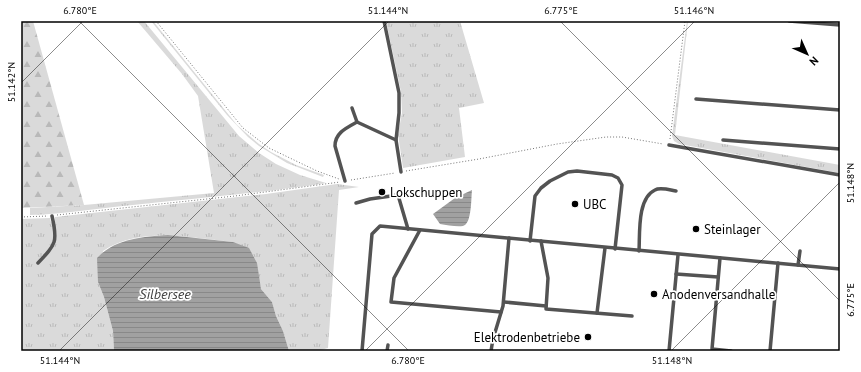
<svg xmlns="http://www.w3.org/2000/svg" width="861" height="372" font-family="'PT Sans',sans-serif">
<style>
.grass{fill:url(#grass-tufts)}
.forest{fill:url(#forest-firs)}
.water{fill:url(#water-rules)}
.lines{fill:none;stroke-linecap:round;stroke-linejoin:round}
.path{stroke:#757575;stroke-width:1;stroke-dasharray:1 2;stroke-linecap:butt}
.lane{stroke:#535353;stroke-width:3.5}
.ticks{fill:none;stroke:#000;stroke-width:1;stroke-opacity:0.45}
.poi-dot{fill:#000;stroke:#fff;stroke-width:1.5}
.labels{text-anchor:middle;stroke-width:3.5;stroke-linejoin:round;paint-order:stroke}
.poi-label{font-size:13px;fill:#000;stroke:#fff;text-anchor:start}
.water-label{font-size:14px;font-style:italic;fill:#424242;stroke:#fff}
.neatline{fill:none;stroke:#000;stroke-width:1.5}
.ticks-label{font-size:10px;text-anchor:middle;fill:#000}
</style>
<defs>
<pattern id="grass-tufts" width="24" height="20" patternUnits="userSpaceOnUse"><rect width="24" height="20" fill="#dadada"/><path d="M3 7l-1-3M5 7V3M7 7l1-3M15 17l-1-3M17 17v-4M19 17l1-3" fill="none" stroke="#b9b9b9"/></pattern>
<pattern id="forest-firs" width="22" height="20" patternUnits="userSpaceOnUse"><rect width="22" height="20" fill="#dadada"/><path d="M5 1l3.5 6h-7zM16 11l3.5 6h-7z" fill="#b9b9b9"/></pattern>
<pattern id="water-rules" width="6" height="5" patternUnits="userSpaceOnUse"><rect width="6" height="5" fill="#a1a1a1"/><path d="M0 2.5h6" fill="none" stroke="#898989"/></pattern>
</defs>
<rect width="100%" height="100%" fill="#fff"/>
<!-- grass -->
<g class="grass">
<path d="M137,21h7l95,115 20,17 17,11 24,11 26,8c-64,10 -129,15 -193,22 -34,3 -68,9 -103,10v-7l54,-3 130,-12 -16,-97 -16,-22z"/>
<path d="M151,21h2l84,104 22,19 12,8 25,13 28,10 -1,2 -36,-14 -28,-17 -11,-9 -21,-22z"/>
<path d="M386,21h74l24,82 -25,5 6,49 -62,11 -5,-34 4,-21 -1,-21z"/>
<path d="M687,21h1l-13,114 165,30v8l-161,-29 -5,-3 -2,-5z"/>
<path d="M337,184l22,3 -20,3 -11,158 -11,3h-28l-6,-20 -7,-15 -4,-14 -11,-13 -2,-8 -26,-39c-42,-4 -92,-16 -130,9l-5,20v11l6,15 9,34 1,20h-93v-132l29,-1 1,4 4,-1v-4l211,-23z"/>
</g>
<!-- forest -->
<path class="forest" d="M21,21h12l51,184 -63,3z"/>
<!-- water -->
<g class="water">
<path d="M472,190c-1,8 0,34 -9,36 -7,1 -16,-1 -23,-2l-7,-10 22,-16z"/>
<path d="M168,235l65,7 16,6 8,15 4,26 11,13 4,14 7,15 6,20h-175l-1,-20 -9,-34 -6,-15 -1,-24c19,-20 46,-21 71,-23z"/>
</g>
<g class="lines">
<!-- path -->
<g class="path">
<path d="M156,21l87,107 26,20 48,23 22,8"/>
<path d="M670,139l15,-118"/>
<path d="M406,171l73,-12 78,-15 49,-7h16l41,7"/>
<path d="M351,180l44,-7"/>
<path d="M57,215l178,-19 105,-14"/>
<path d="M21,217l27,-1"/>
</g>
<!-- lane -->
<g class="lane">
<path d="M384,21l15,72v20l-3,27 5,32"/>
<path d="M789,21l51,4"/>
<path d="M696,99l144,11"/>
<path d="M357,122l39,18"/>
<path d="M723,140l117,9"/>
<path d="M669,145l171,30"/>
<path d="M345,181l-10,-35c0,-13 11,-18 22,-24l-5,-14"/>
<path d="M356,203l14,-4 28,-4 10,34"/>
<path d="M420,230l-26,48 -3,24 110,10"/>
<path d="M530,241l5,-45 6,-8 9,-7 18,-9 9,-1 35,4 6,3 4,7 -7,64"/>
<path d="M541,241l7,37 -2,31 86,7"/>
<path d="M639,251c1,-17 -2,-53 16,-61 5,-3 15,0 21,1"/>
<path d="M720,258l-8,91 19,2"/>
<path d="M38,263c18,-19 20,-21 14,-47"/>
<path d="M798,265l2,-14"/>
<path d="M676,274l42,3"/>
<path d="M504,302l42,4"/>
<path d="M597,313l8,-65"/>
<path d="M362,351l10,-117 8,-8 460,43"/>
<path d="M387,351l1,-6"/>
<path d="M491,351l2,-12 10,-33 6,-68"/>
<path d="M669,351l9,-96"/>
<path d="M770,351l8,-88"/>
</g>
</g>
<!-- ticks -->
<path class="ticks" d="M79,21l330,330M560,21l280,280M21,83l62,-62M59,351l330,-330M365,351l330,-330M671,351l169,-169"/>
<!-- markers -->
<g class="poi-dot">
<circle cx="382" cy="192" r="4"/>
<circle cx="575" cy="204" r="4"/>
<circle cx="696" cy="229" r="4"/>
<circle cx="654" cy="294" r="4"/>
<circle cx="588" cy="337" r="4"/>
</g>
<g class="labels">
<!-- poi labels -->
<g class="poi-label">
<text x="390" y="197">Lokschuppen</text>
<text x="583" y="209">UBC</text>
<text x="704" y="234">Steinlager</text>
<text x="662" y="299">Anodenversandhalle</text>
<text x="580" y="342" text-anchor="end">Elektrodenbetriebe</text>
</g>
<!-- water labels -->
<g class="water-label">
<text x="165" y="299">Silbersee</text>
</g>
</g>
<!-- border -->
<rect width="861" height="372" fill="none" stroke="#ffffff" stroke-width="44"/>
<!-- north arrow -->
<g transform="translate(807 54) rotate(135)" stroke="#ffffff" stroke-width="3" paint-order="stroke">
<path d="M0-3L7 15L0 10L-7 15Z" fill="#000000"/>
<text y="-6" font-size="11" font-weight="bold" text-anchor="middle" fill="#000000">N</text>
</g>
<rect x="22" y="22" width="817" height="328" class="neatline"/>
<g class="ticks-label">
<text x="80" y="14">6.780°E</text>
<text x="388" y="14">51.144°N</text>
<text x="561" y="14">6.775°E</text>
<text x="694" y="14">51.146°N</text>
<text transform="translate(11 82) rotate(-90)" y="4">51.142°N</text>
<text transform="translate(850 183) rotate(-90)" y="4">51.148°N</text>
<text transform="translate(850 300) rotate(-90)" y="4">6.775°E</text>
<text x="60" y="364">51.144°N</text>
<text x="408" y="364">6.780°E</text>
<text x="672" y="364">51.148°N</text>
</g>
</svg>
